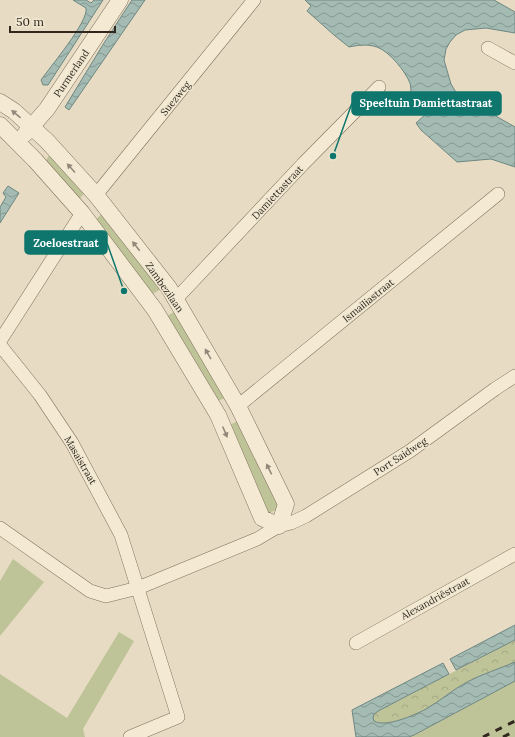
<svg xmlns="http://www.w3.org/2000/svg" width="515" height="737" font-family="Lora,serif">
<style>
.grass{fill:#bfc498}
.forest{fill:url(#forest-crowns)}
.water{fill:url(#water-waves);stroke:#6d8781}
.lines{fill:none;stroke-linecap:round;stroke-linejoin:round}
.minor-casing{stroke:#7f6f5c;stroke-width:14}
.tertiary-casing{stroke:#7f6f5c;stroke-width:17}
.minor{stroke:#f4ead4;stroke-width:13}
.tertiary{stroke:#f4ead4;stroke-width:16}
.rail{stroke:#31271e;stroke-width:3;stroke-dasharray:7 7;stroke-linecap:butt}
.oneway{fill:#928879}
.labels{text-anchor:middle;stroke-width:3;stroke-linejoin:round;paint-order:stroke}
.street-label{font-size:10px;fill:#31271e;stroke:#f0e7d1}
.leader{fill:none;stroke:#0f766e;stroke-width:1.5}
.callout-dot{fill:#0f766e;stroke:#f0e7d1;stroke-width:1.5}
.callout{fill:#0f766e;stroke:#0f766e;stroke-width:1.5}
.callout-label{font-size:11px;text-anchor:middle;font-weight:bold;fill:#fff}
</style>
<defs>
<pattern id="forest-crowns" width="20" height="18" patternUnits="userSpaceOnUse"><rect width="20" height="18" fill="#bfc498"/><path d="M2 6a3 3 0 1 1 6 0M12 15a3 3 0 1 1 6 0" fill="none" stroke="#a5a883"/></pattern>
<pattern id="water-waves" width="16" height="10" patternUnits="userSpaceOnUse"><rect width="16" height="10" fill="#a4bbb4"/><path d="M0 5q4-4 8 0t8 0" fill="none" stroke="#869892"/></pattern>
</defs>
<rect width="100%" height="100%" fill="#e7dcc3"/>
<!-- grass -->
<g class="grass">
<path d="M50,154l36,38 -9,9 -34,-36z"/>
<path d="M103,213l58,76 -10,6 -57,-74z"/>
<path d="M176,311l51,86 -11,5 -51,-85z"/>
<path d="M239,420l40,89 -11,4 -19,-46 -21,-41z"/>
<path d="M13,559l31,23 -44,54v-55z"/>
<path d="M119,632l15,9 -51,88 2,8h-85v-63l67,44z"/>
<path d="M515,681v56h-106l5,-2z"/>
</g>
<!-- forest -->
<path class="forest" d="M515,640v22c-16,7 -33,12 -48,20 -15,8 -27,19 -41,27 -11,6 -41,19 -52,12l-1,-3 1,-4 6,-4z"/>
<!-- water -->
<g class="water">
<path d="M73,0h13l5,3 3,-3h9l-53,82 -2,3h-5l-2,-5c9,-13 48,-59 45,-72z"/>
<path d="M132,0h13l-76,110 -4,-3 39,-64z"/>
<path d="M305,0h189l21,12v21l-29,-5 -21,2 -9,5 -6,7 -4,7 -2,11 7,24 6,10 58,33v40l-24,-8 -34,3 -36,-32 -5,-7 11,-10 -16,-18c0,-4 0,-8 -1,-12 -5,-12 -20,-31 -33,-36 -10,-3 -18,-2 -28,0l-15,-12 -27,-24 4,-5z"/>
<path d="M8,186l11,7 -19,30v-16l6,-10 -3,-4z"/>
<path d="M515,625v15l-59,30 -6,-11z"/>
<path d="M515,662v19l-101,54 -5,2h-53l-4,-27 91,-47 6,11 -69,36 -6,4 -1,4 1,3c11,7 41,-6 52,-12 14,-8 26,-19 41,-27 15,-8 32,-13 48,-20z"/>
</g>
<g class="lines">
<!-- minor casing -->
<g class="minor-casing">
<g id="minor">
<path d="M488,48l27,15"/>
<path d="M96,195l158,-195"/>
<path d="M176,299l127,-135 76,-77"/>
<path d="M0,341l82,-128"/>
<path d="M0,345l40,50 32,48 49,92 57,182 -48,20"/>
<path d="M238,406l260,-212"/>
<path d="M0,528l90,63 16,5 32,-8 119,-49 22,-13 12,-3 15,-7 104,-65 85,-62 20,-13"/>
<path d="M356,643l159,-89"/>
</g>
</g>
<!-- tertiary casing -->
<g class="tertiary-casing">
<g id="tertiary">
<path d="M0,102l14,9 33,30 49,54 73,93 69,118 48,98 -7,22 -17,-8 -44,-103 -63,-105 -73,-97 -47,-53 -35,-35"/>
<path d="M25,134l22,-25 73,-109"/>
</g>
</g>
<!-- minor -->
<use href="#minor" class="minor"/>
<!-- tertiary -->
<use href="#tertiary" class="tertiary"/>
<!-- rail -->
<g class="rail">
<path d="M483,737l32,-16"/>
<path d="M503,737l12,-6"/>
</g>
</g>
<!-- one-way arrows -->
<defs><path id="oneway-solid" d="M-6-.8H1V-3.2L6.5 0L1 3.2V.8H-6Z"/></defs>
<g class="oneway">
<use href="#oneway-solid" transform="translate(16 114) rotate(-140)"/>
<use href="#oneway-solid" transform="translate(71 168) rotate(-132)"/>
<use href="#oneway-solid" transform="translate(136 246) rotate(-128)"/>
<use href="#oneway-solid" transform="translate(208 354) rotate(-120)"/>
<use href="#oneway-solid" transform="translate(225 432) rotate(67)"/>
<use href="#oneway-solid" transform="translate(269 469) rotate(-116)"/>
</g>
<g class="labels">
<!-- street labels -->
<g class="street-label">
<text transform="translate(71 73) rotate(-56)" y="4">Purmerland</text>
<text transform="translate(175 98) rotate(-51)" y="4">Suezweg</text>
<text transform="translate(277 192) rotate(-47)" y="4">Damiettastraat</text>
<text transform="translate(165 287) rotate(55)" y="4">Zambezilaan</text>
<text transform="translate(368 300) rotate(-39)" y="4">Ismailiastraat</text>
<text transform="translate(400 456) rotate(-33)" y="4">Port Saidweg</text>
<text transform="translate(81 460) rotate(60)" y="4">Masaistraat</text>
<text transform="translate(435 598) rotate(-29)" y="4">Alexandriëstraat</text>
</g>
</g>
<!-- callouts -->
<path class="leader" d="M333 156L352 103M124 291L107 243"/>
<g class="callout-dot">
<circle cx="333" cy="156" r="4"/>
<circle cx="124" cy="291" r="4"/>
</g>
<g class="callout">
<rect x="352" y="92" width="149" height="23" rx="4"/>
<rect x="25" y="231" width="82" height="23" rx="4"/>
</g>
<g class="callout-label">
<text x="426" y="107">Speeltuin Damiettastraat</text>
<text x="66" y="247">Zoeloestraat</text>
</g>
<!-- scale -->
<path d="M10 26v6h105v-6" fill="none" stroke="#31271e" stroke-width="2"/>
<text x="16" y="26" font-size="12" fill="#31271e" stroke="#f0e7d1" stroke-width="3" paint-order="stroke">50 m</text>
</svg>
